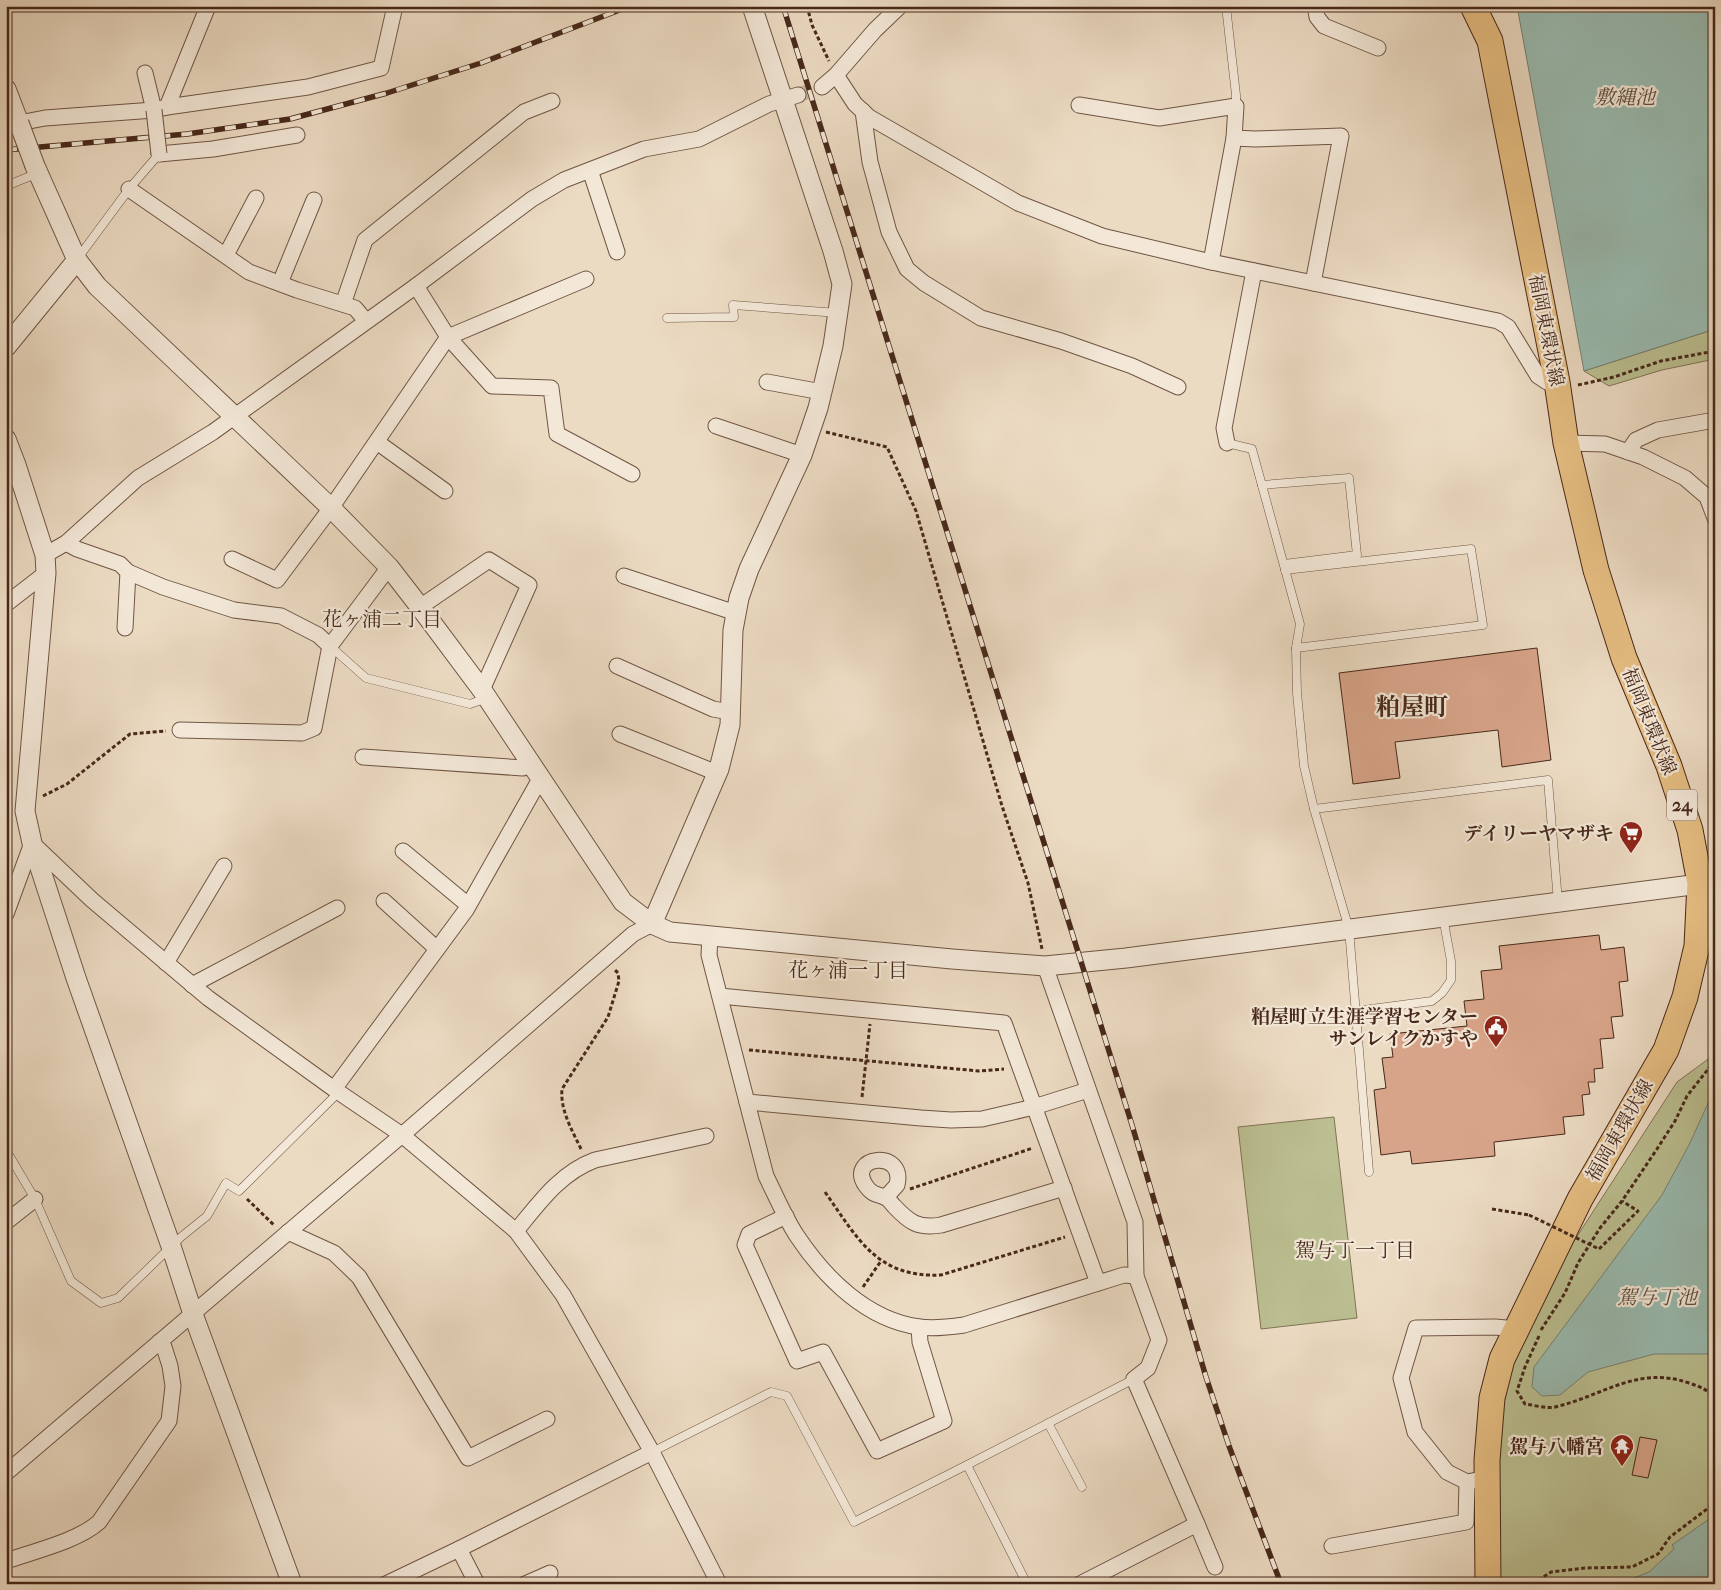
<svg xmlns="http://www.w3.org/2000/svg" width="1721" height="1590" font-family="'IM FELL French Canon','Noto Serif JP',serif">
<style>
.green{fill:#bbbf91;stroke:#817456}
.water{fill:#99bbb0;stroke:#788074}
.building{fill:#d8a489;stroke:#47281a}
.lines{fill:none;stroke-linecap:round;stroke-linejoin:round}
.minor-tunnel{stroke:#cbb7a1;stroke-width:15;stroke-dasharray:15 8;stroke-linecap:butt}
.service-casing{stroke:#705544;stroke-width:9}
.minor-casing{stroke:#705544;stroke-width:17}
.tertiary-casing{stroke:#705544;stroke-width:21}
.primary-casing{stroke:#47281a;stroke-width:27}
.path{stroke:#47281a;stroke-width:3;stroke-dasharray:4 2.5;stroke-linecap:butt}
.service{stroke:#f3e8d8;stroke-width:8}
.minor{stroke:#f3e8d8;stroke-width:15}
.tertiary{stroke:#f3e8d8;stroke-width:19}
.primary{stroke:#e6be82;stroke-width:25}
.rail-casing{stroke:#47281a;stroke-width:5.5}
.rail{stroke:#f3e8d8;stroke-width:4;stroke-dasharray:11;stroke-linecap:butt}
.minor-bridge-casing{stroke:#705544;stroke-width:17;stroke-linecap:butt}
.tertiary-bridge-casing{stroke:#705544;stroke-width:21;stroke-linecap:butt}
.path-bridge{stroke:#47281a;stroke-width:3;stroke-dasharray:4 2.5;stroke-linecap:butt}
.minor-bridge{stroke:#f3e8d8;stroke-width:15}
.tertiary-bridge{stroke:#f3e8d8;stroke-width:19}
.labels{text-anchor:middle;stroke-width:4.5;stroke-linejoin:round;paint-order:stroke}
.shield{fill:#f3e8d8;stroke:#7b6253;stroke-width:1}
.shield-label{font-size:18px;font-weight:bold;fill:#47281a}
.street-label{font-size:19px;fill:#47281a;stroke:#f3e8d8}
.poi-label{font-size:19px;font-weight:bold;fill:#47281a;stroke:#f3e8d8;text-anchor:end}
.water-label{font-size:20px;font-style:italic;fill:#5c4d40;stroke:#f3e8d8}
.neighbourhood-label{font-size:20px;fill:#47281a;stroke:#f3e8d8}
.district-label{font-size:24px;font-weight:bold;fill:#47281a;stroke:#f3e8d8}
</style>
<rect width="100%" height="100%" fill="#ecdbc3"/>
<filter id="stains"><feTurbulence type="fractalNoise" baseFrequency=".004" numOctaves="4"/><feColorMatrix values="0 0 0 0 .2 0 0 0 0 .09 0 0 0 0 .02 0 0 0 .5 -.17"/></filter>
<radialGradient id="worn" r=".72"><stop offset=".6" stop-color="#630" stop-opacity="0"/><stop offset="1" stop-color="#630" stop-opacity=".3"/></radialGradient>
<!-- green -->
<g class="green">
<path d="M1712,330l3,1v28l-53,11 -53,16 -25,-15z"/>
<path d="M1715,1054v530h-218l-3,-120 16,-97 29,-72 138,-213z"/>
<path d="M1334,1117l23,201 -96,11 -23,-202z"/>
</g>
<!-- water -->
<g class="water">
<path d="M1517,6h198v325l-3,-1 -128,41z"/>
<path d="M1715,1093v261h-61l-66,18 -28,23 -18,1 -10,-9 2,-20 128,-172 27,-50 21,-46z"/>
<path d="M1715,1515v69h-113l27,-4 20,-8 25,-23 -2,-4z"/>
</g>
<!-- building -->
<g class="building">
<path d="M1537,648l14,112 -49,7 -4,-37 -103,12 5,36 -47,6 -14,-111z"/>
<path d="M1599,935l2,15 23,-3 4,34 -9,1 4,34 -12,1 3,21 -14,1 3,29 -9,1 1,13h-7l2,12 -8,1 2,20 -21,2 2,17 -71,8 1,14 -83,8 -2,-13 -29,4 -7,-65 12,-2 -4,-30 11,-1 -3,-23 77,-8 -3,-25 20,-2 -3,-28 21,-2 -3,-23z"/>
<path d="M1640,1437l17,3 -9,38 -16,-3z"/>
</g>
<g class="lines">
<!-- minor-tunnel -->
<path class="minor-tunnel" d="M798,95l24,-8"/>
<!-- service casing -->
<g class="service-casing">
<g id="service">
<path d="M1226,6l10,89v11"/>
<path d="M6,186l32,-13"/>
<path d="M78,258l51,-69 30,-35"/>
<path d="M667,318l67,-1 -1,-12 105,8"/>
<path d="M1227,443l25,6 48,175 -4,24 1,45 7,73 10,43 35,120 20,243"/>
<path d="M1262,485l87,-7 8,77 -73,9"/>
<path d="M1285,570l186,-21 12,76 -187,23"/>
<path d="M330,646l36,32 104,26 17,-6"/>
<path d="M1314,809l234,-29 10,122"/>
<path d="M1356,1011l76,-10 10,-8 9,-13v-19l-8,-44"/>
<path d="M6,1150l29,49 36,82 30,22 17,-5 63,-61 26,-21 19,-33 13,8 100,-99"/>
<path d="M1048,1423l34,64"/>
<path d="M652,1452l119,-60 16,4 67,126 113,-57"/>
<path d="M1027,1584l-60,-119 167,-86"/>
</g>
</g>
<!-- minor casing -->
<g class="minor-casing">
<g id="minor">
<path d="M1315,6l2,11 7,9 54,22"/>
<path d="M145,73l9,37"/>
<path d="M836,75l19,29 14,13 149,86 84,33 109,26 287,59 10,6 30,49 9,6h10"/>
<path d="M822,87l14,-12 39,-45 25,-24"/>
<path d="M1079,105l80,13 77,-12 -2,32 -23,124"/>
<path d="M167,107l141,-20 73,-19 14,-62"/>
<path d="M863,111l7,51 19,70 18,37 17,14 57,35 80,23 71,25 46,21"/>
<path d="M19,123l26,-5 109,-8 13,-3 41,-101"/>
<path d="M1234,138l21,1 86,-3 -28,147"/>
<path d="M159,154l54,-5 84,-14"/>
<path d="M590,170l27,82"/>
<path d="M129,189l120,83 48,18 58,18 11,13"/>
<path d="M226,255l30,-57"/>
<path d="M280,283l34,-83"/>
<path d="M416,286l32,51 44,49 59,2 6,46 75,40"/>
<path d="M343,304l22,-64 159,-128 28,-11"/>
<path d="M767,382l55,10"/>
<path d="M716,426l86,29"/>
<path d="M377,442l68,49"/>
<path d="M1227,443l-3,-15 30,-157"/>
<path d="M1566,443l39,1 38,13 42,21 22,19 8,21"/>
<path d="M1628,452l8,-12 22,-10 57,-10"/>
<path d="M66,543l11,6 43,15 8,8 35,15 71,23 47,6 37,19 12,11"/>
<path d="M45,555l21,-12 72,-65 75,-46 203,-146 116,-87 32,-19 80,-31 55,-10 70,-35 29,-9"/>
<path d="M232,559l45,21 54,-72 117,-171 138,-58"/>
<path d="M624,576l112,37"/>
<path d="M6,604l40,-31"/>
<path d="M420,607l69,-47 40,25 -47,105"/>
<path d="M125,628l3,-56"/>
<path d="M617,666l96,43 17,3"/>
<path d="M180,730l122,3 12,-5 16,-82 59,-79"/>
<path d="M620,734l97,39"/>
<path d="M363,757l160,11 7,-5"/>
<path d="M403,851l65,54"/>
<path d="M384,901l53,48"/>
<path d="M6,914l26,-71 60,57 116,98 126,91 68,46 114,96 47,64 89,157 67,132"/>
<path d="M710,936l-1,19 57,221c10,20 19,42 31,60 28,42 70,84 122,91 15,2 31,0 45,-2l160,-50 12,1"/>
<path d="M166,963l58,-97"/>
<path d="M1045,966l90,256 1,54 23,64 -11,28 -14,11 63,145 -117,60"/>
<path d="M192,985l145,-77"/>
<path d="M720,996l284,27 94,260"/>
<path d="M334,1089l132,-179 74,-131"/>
<path d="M747,1102l174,16 30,2 31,-1 52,-12 54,-17"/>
<path d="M886,1197l11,-12c9,-37 -52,-29 -31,1 8,11 12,7 20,12 3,1 6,6 8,8 15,16 24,23 47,19l123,-37"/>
<path d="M786,1216l-37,18 -4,11 52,116 26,-9 54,99 67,-30 -24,-79 -1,-15"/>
<path d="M6,1222l29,-23"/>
<path d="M516,1231c23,-28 44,-58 79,-71l111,-24"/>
<path d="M288,1232l46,21 25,24 109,181 79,-39"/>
<path d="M6,1473l396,-338 231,-201 19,-10"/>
<path d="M1487,1478l-20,4 -20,-10 -32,-40 -14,-54 15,-50 79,-1 22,2"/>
<path d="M1197,1524l18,43"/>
<path d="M1332,1546l134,-24 1,-40"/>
<path d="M459,1549l18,35"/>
<path d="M6,1561c28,-10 72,-20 93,-39l70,-101 4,-35 -3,-20 -6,-19 -5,-5"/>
<path d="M386,1584l73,-35 193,-97"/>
<path d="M525,1584l25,-11"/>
</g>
</g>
<!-- tertiary casing -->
<g class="tertiary-casing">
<g id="tertiary">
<path d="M6,89l13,34"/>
<path d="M77,260l20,26 234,222 58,59 31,40 62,83 141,212 29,22 18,8 282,27 93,7 81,-8 589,-76"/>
<path d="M6,347l71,-87 -42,-94"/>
<path d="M6,439l10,26 29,90 1,18 -21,238 7,32 44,135 95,268 22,68 99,270"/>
<path d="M652,924l67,-155 11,-44 3,-95 6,-32 10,-29 53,-114 16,-47 15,-62 9,-62 -9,-33 -81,-245"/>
</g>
</g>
<!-- primary casing -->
<g class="primary-casing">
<path id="primary" d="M1473,6l17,35 67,341 9,61 30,127 28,88 45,108 21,64 10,53 -3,63 -12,51 -19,53 -86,149 -78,160 -10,39 -5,62 1,124"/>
</g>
<!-- path -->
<g class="path">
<path d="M807,6l5,19 17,36"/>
<path d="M1578,385l36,-8 47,-16 54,-10"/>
<path d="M826,432l61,15 29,64 86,295 26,77 14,66"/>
<path d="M43,796l24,-12 63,-50 36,-3"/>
<path d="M749,1050l230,21 25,-2"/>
<path d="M862,1097l8,-73"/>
<path d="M581,1149c-9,-19 -21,-39 -19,-60l46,-72 11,-36 -1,-8 -3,-3"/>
<path d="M910,1189l123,-41"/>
<path d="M825,1192c33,47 52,86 116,83l124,-38"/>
<path d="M247,1199l28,27"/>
<path d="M1492,1209l37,6"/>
<path d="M1599,1249l39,-38 -16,-10"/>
<path d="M863,1287l18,-26"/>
<path d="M1541,1330l24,-37 13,-30 22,-35 22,-27 35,-52 18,-28 12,-25 22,-28 6,-4"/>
<path d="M1539,1336l-14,31 -8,24 8,13c9,1 21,5 30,3 48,-11 82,-42 134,-24 12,4 17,6 26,15"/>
<path d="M1533,1584l18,-12 34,-4 47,-1 26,-13 12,-17 45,-34"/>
</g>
<!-- service -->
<use href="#service" class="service"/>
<!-- minor -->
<use href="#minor" class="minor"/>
<!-- tertiary -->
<use href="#tertiary" class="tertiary"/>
<!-- primary -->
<use href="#primary" class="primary"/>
<!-- rail casing -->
<g class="rail-casing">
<g id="rail">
<path d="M783,6l349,1119 74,252 23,69 52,138"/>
<path d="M6,150l181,-16 103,-15 97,-26 94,-30 149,-57"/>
</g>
</g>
<!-- rail -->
<use href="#rail" class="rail"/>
<!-- minor-bridge casing -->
<g class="minor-bridge-casing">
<path id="minor-bridge" d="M154,110l5,44"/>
</g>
<!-- tertiary-bridge casing -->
<g class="tertiary-bridge-casing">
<path id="tertiary-bridge" d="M19,123l16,43"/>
</g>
<!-- path-bridge -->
<path class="path-bridge" d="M1529,1215l70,34"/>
<!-- minor-bridge -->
<use href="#minor-bridge" class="minor-bridge"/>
<!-- tertiary-bridge -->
<use href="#tertiary-bridge" class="tertiary-bridge"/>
</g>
<!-- icons -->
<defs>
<g id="supermarket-pin" transform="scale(1.25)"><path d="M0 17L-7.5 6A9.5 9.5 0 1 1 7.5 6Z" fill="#8f2418" stroke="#f3e8d8"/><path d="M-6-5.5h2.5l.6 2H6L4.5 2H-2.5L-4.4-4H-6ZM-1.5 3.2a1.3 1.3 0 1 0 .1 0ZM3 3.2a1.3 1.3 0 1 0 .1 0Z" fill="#fff"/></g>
<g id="civic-pin" transform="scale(1.25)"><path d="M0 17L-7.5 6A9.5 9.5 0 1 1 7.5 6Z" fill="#8f2418" stroke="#f3e8d8"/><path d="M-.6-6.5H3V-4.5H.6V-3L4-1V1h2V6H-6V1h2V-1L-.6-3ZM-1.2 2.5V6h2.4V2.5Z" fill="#fff"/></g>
<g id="temple-pin" transform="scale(1.25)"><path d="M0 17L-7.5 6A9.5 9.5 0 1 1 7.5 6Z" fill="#8f2418" stroke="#f3e8d8"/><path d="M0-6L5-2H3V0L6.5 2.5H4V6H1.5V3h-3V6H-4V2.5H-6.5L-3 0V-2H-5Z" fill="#fff"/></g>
</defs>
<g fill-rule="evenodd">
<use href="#supermarket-pin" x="1631" y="833"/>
<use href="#civic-pin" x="1496" y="1027"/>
<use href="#temple-pin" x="1622" y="1446"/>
</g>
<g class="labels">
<!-- shield labels -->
<rect class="shield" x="1667" y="789.5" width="30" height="31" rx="4"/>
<g class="shield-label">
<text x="1682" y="811">24</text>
</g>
<!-- street labels -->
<g class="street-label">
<text transform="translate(1547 330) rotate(79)" y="7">福岡東環状線</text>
<text transform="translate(1650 721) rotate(68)" y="7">福岡東環状線</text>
<text transform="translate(1619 1130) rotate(-60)" y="7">福岡東環状線</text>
</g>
<!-- poi labels -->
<g class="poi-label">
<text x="1614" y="840">デイリーヤマザキ</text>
<text x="1478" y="1023">粕屋町立生涯学習センター<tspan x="1478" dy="22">サンレイクかすや</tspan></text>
<text x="1604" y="1453">駕与八幡宮</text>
</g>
<!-- water labels -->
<g class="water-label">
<text x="1625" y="104">敷縄池</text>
<text x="1657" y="1304">駕与丁池</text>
</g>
<!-- neighbourhood labels -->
<g class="neighbourhood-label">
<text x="382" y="626">花ヶ浦二丁目</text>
<text x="848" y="977">花ヶ浦一丁目</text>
<text x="1355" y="1257">駕与丁一丁目</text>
</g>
<!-- district labels -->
<g class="district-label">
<text x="1412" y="715">粕屋町</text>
</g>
</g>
<!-- margin -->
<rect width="1721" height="1590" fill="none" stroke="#ecdbc3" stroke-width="25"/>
<rect x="8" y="8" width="1706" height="1575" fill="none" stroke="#47281a" stroke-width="2.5"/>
<rect x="12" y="12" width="1696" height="1565" fill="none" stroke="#47281a"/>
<rect width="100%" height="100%" filter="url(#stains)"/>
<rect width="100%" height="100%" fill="url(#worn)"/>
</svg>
